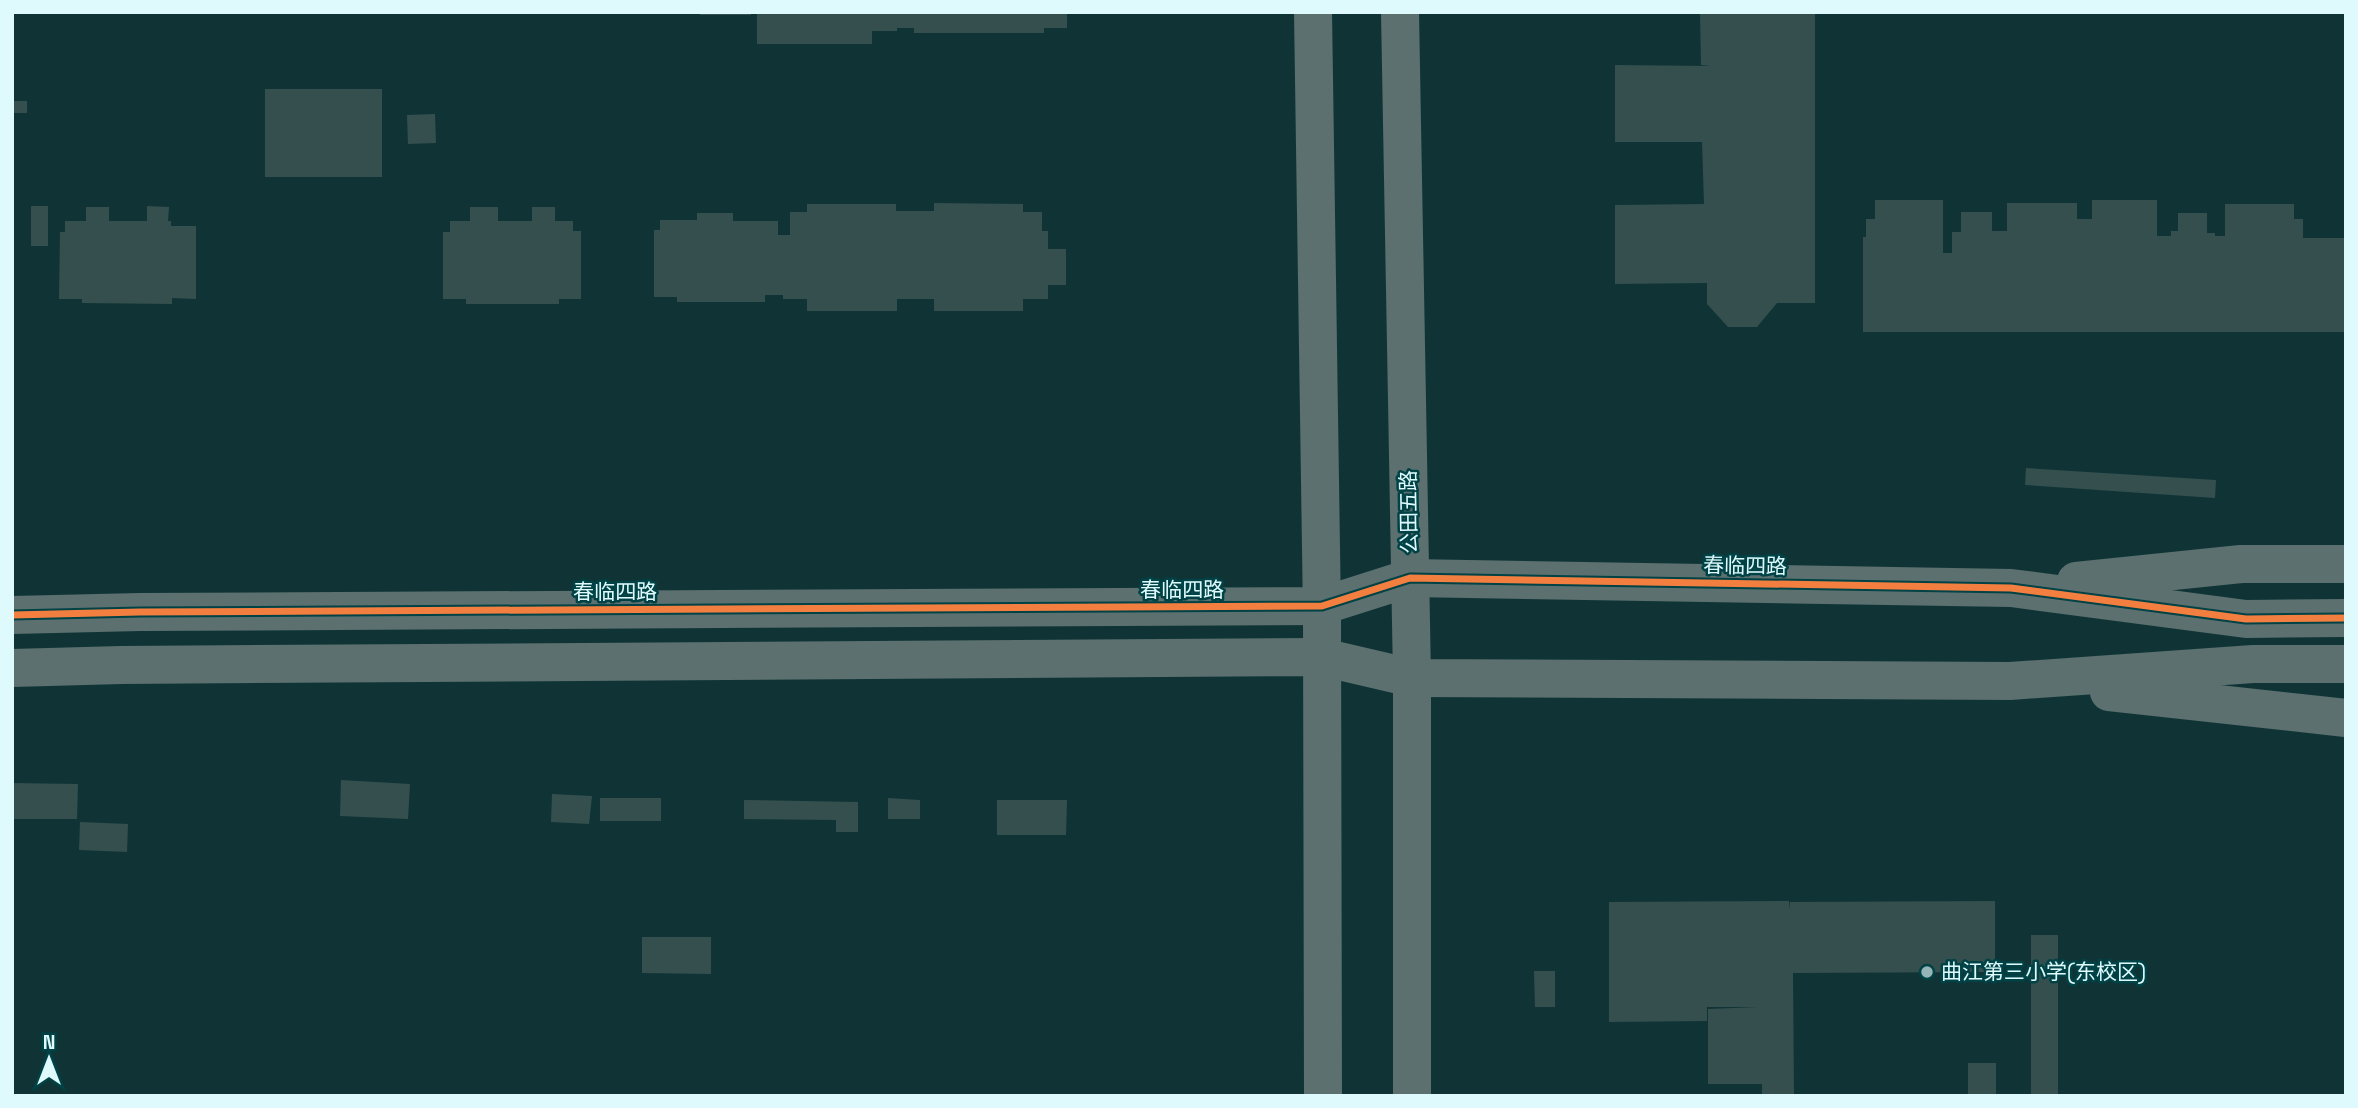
<svg xmlns="http://www.w3.org/2000/svg" width="2358" height="1108" font-family="'Space Grotesk','Noto Sans SC',sans-serif">
<style>
.building{fill:#344f4e}
.lines{fill:none;stroke-linecap:round;stroke-linejoin:round}
.secondary{stroke:#5b706f;stroke-width:38}
.cycleway-casing{stroke:#004246;stroke-width:11}
.cycleway{stroke:#f27e40;stroke-width:7}
.poi-dot{fill:#96b5b7;stroke:#004246;stroke-width:2.5}
.labels{text-anchor:middle;stroke-width:5;stroke-linejoin:round;paint-order:stroke}
.street-label{font-size:21px;fill:#defafc;stroke:#004246}
.poi-label{font-size:21px;fill:#defafc;stroke:#004246;text-anchor:start}
</style>
<rect width="100%" height="100%" fill="#103436"/>
<!-- building -->
<g class="building">
<rect x="700" y="12" width="51" height="3"/>
<path d="M757,12h310v16h-23v5h-130v-5h-17v3h-25v13h-115z"/>
<path d="M1700,12h115v291h-38l-20,24h-29l-21,-23v-21l-92,1v-79l89,-1 -2,-62h-87v-77l95,1 -9,-1z"/>
<rect x="265" y="89" width="117" height="88"/>
<rect x="12" y="101" width="15" height="12"/>
<path d="M435,114l1,29 -28,1 -1,-29z"/>
<path d="M1875,200h68v53h9v-21h9v-20h31v19h15v-28h70v16h15v-19h65v36h14v-5h7v-18h29v20h8v3h10v-32h69v15h9v19h43v94h-483v-95h3v-18h9z"/>
<path d="M934,203l89,1v8h19v19h6v18h18v36h-18v14h-25v12h-89v-12h-37v12h-90v-12h-24v-4h-18v7h-88v-5h-23v-67h6v-10h37v-7h36v8h45v14h12v-23h17v-8h89v7h38z"/>
<rect x="31" y="206" width="17" height="40"/>
<path d="M147,206l22,1 -1,14h3v5h25v73l-24,-1v6l-90,-1v-4h-23l1,-67h5v-11h21v-14h23v14h38z"/>
<path d="M470,207h28v14h34v-14h23v14h18v10h8v68h-22v5h-93v-5h-23v-67h7v-11h20z"/>
<path d="M2026,468l190,12 -1,18 -190,-13z"/>
<path d="M341,780l69,4 -2,35 -68,-3z"/>
<path d="M12,783l66,1 -1,35h-65z"/>
<path d="M552,794l40,2 -3,28 -38,-2z"/>
<rect x="600" y="798" width="61" height="23"/>
<path d="M888,798l32,2v19h-32z"/>
<path d="M744,800l114,2v30h-22v-12l-92,-1z"/>
<path d="M997,800h70l-1,35h-69z"/>
<path d="M80,822l48,2 -1,28 -48,-2z"/>
<path d="M1789,901v8l1,-7 205,-1v71l-202,1 1,123h-32v-12h-54v-75l50,-2h-51v14l-98,1v-120z"/>
<rect x="2031" y="935" width="27" height="161"/>
<path d="M642,937h69v37l-69,-1z"/>
<path d="M1534,971h21v36h-20z"/>
<rect x="1968" y="1063" width="28" height="33"/>
</g>
<g class="lines">
<!-- secondary -->
<g class="secondary">
<path d="M1313,12l9,603 1,481"/>
<path d="M1400,12l12,666v418"/>
<path d="M2076,581l165,-17h105"/>
<path d="M12,615l128,-3 1182,-6 88,-28 601,10 235,31 100,-1"/>
<path d="M12,668l109,-3 1201,-8 90,21 598,3 243,-17h93"/>
<path d="M2109,692l237,26"/>
</g>
<!-- cycleway casing -->
<g class="cycleway-casing">
<path id="cycleway" d="M12,615l128,-3 1182,-6 88,-28 601,10 235,31 100,-1"/>
</g>
<!-- cycleway -->
<use href="#cycleway" class="cycleway"/>
</g>
<!-- markers -->
<circle class="poi-dot" cx="1927" cy="972" r="7"/>
<g class="labels">
<!-- street labels -->
<g class="street-label">
<text transform="translate(1409 512) rotate(-91)" y="7">公田五路</text>
<text transform="translate(1745 566) rotate(1)" y="7">春临四路</text>
<text x="1182" y="597">春临四路</text>
<text x="615" y="599">春临四路</text>
</g>
<!-- poi labels -->
<g class="poi-label">
<text x="1941" y="979">曲江第三小学(东校区)</text>
</g>
</g>
<!-- border -->
<rect width="2358" height="1108" fill="none" stroke="#defafc" stroke-width="28"/>
<!-- north arrow -->
<g transform="translate(49 1059)" stroke="#004246" stroke-width="5" paint-order="stroke">
<path d="M0-5L12 26L0 18L-12 26Z" fill="#defafc"/>
<text y="-10" font-size="19" font-weight="bold" text-anchor="middle" fill="#defafc">N</text>
</g>
</svg>
